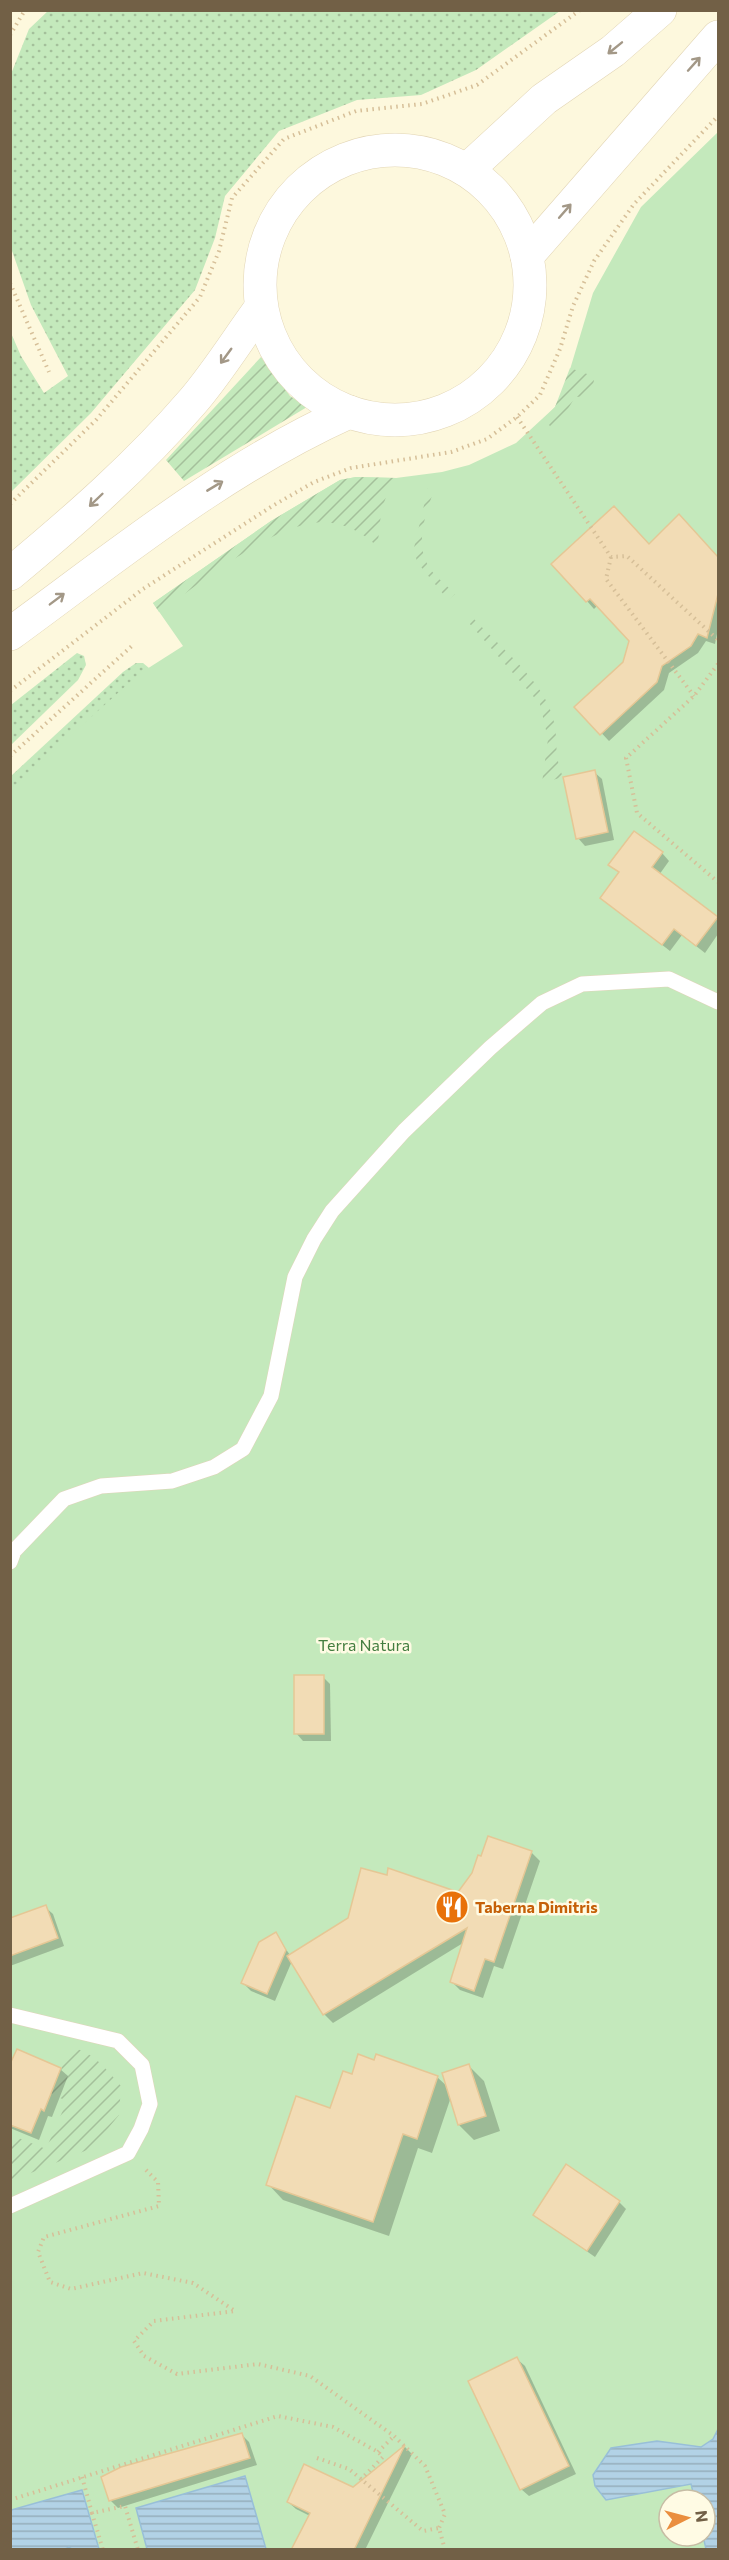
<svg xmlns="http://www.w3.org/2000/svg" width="729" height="2560" font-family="Commissioner,sans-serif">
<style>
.grass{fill:url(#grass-dots)}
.park{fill:#c4e9bc;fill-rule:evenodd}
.garden{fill:url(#garden-furrows)}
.water{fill:url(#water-rules);stroke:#98bfd8;stroke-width:1.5}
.shadow{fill:#0003}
.building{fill:#f2dcb5;stroke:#e5c795;stroke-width:1.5}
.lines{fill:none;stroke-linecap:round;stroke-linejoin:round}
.service-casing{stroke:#e0d5ba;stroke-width:16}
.secondary-casing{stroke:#e2d5b5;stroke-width:34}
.path{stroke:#d6bf98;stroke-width:4;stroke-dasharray:1.5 4.5;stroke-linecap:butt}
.service{stroke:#fff;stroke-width:15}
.secondary{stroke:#fff;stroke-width:33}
.oneway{stroke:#a39887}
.labels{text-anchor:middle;stroke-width:5;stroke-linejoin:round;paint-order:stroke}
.park-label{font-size:16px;fill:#447e40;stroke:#fffbe4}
.food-label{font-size:16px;font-weight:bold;fill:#c56008;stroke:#fffbe4;text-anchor:start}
</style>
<defs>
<pattern id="grass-dots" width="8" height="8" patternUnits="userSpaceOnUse" patternTransform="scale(1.5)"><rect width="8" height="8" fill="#c4e9bc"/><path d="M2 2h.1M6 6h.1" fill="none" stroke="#a4c09b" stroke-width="1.8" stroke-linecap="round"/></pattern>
<pattern id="garden-furrows" width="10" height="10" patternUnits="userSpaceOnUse" patternTransform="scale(1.5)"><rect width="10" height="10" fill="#c4e9bc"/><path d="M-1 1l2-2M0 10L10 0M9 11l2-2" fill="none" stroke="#a4c09b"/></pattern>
<pattern id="water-rules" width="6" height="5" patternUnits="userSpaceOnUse" patternTransform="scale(1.5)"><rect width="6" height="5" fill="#b2d2e6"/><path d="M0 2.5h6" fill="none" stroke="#95aebc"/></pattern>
</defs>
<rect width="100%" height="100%" fill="#fdf8dd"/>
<!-- grass -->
<g class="grass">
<path d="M49,10h511v1l-84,59 -55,25 -64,5 -78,31 -54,65 -10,42 -20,52 -104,123 -80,79v-159l10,23 23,37 24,-17 -37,-71 -20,-57v-174l18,-45z"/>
<path d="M77,653l7,3 2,9 -8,15 -67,65v-40z"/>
<path d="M136,663h7l6,5 -138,122v-14l112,-104z"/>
</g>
<!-- park -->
<path class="park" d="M718,132v2417h-707l-1,-1759 129,-116 44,-28 -30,-43 118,-82 69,-41 16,-3 40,1 46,-6 27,-7 47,-22 39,-36 10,-21 28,-93 48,-86zM669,2500h36v36h-36z"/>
<!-- garden -->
<g class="garden">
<path d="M261,357l29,39 17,11 -123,74 -18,-21z"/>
<path d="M570,368l20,7 4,5 -3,16 -16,1 -10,17 -14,14 -6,-10 10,-11z"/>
<path d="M356,477l41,1c-16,20 -18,45 -19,69 -19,-18 -43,-29 -70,-23 -47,9 -109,61 -149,88l-6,-9 118,-82 69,-41z"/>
<path d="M428,488l6,2c-8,23 -20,54 -5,77 6,10 18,18 26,27l-7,6 -31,-38 -3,-14z"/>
<path d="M474,619c24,26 68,61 78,96 8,24 0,37 11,62l-21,6 6,-44 -8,-35 -71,-81z"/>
<path d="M70,2047c24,5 36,22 51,39l-2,29 -27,33 -81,33v-46l35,14 21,-48 -16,-7z"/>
</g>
<!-- water -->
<g class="water">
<path d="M718,2429v120h-12l-3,-13 2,-36h-10l-4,-16 -85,16 -11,-14 -2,-11 18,-27 46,-7 44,6 12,-8z"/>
<path d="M245,2476l21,73h-119l-11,-41z"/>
<path d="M82,2490l17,59h-27l-3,-2 -6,3 -52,-1v-39z"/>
</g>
<!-- shadow -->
<g class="shadow">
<path d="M687,523l31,35v71l-3,15 -9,-3 -8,12 -29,20 -5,17 -55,51 -32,-34 48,-45 6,-22 -33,-35 -4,4 -7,-8 62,-56z"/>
<path d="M594,772l8,7 12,61 -29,6 -7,-8z"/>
<path d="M662,853l7,8 -10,14 59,45v14l-13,19 -23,-18 -12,16 -68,-53 18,-24 -10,-10z"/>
<path d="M323,1677l7,7 1,57h-28l-7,-8z"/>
<path d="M531,1852l9,9 -37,108 -9,-3 -11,32 -23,-8 -9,-9 12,-38 -130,80 -9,-9 -32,-53 -17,40 -24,-10 -8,-8 32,-49 15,21 169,-61z"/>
<path d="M45,1907l8,7 11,32 -54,20v-46z"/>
<path d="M469,2066l15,15 16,50 -26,9 -15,-15 -8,-28 -19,56 -14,-5 -29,88 -106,-36 -15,-16 63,-75 22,-33 84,1 12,11z"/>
<path d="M10,2068l50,1 8,7 -16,41 -4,-1 -9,24 -29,-12z"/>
<path d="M619,2202l7,7 -31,48 -60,-42z"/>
<path d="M517,2359l8,7 51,108 -47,22 -8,-7z"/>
<path d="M241,2434l8,8 8,23 -139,43 -8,-8z"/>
<path d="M405,2447l7,7 -47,96h-66l11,-34 -14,-7 -8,-7 66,-13z"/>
</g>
<!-- building -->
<g class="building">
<path d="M614,506l35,38 30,-30 39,43v37l-11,44 -9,-4 -7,12 -29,20 -5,16 -57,53 -26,-28 49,-45 6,-21 -39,-42 -4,3 -35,-38z"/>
<path d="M595,770l13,62 -32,7 -13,-62z"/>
<path d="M634,831l29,21 -11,15 66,50 -22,29 -22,-17 -12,16 -62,-47 19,-26 -11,-7z"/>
<rect x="294" y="1675" width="30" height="59"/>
<path d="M488,1836l44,15 -38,111 -9,-3 -11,32 -24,-9 17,-54 -144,87 -36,-59 61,-38 13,-50 26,7 1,-7 70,24 14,-19 6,-18 3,1z"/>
<path d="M46,1905l12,33 -48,18v-38z"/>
<path d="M276,1932l10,18 -19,44 -26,-11 18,-41z"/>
<path d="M17,2049l44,19 -17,43 -3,-2 -10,24 -21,-8v-61z"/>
<path d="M358,2054l16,6 2,-6 62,22 -21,63 -14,-5 -30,88 -107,-37 30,-89 34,12 13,-37 9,3z"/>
<path d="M469,2064l17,52 -28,9 -16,-52z"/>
<path d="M566,2164l54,37 -33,50 -54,-36z"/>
<path d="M517,2357l52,109 -49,24 -52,-109z"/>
<path d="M242,2433l8,25 -141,43 -8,-24 20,-10z"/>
<path d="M405,2445l-51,105h-63l19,-37 -23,-11 17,-38 49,23z"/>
</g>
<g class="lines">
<!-- service casing -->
<g class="service-casing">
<g id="service">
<path d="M10,1562l4,-11 50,-52 37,-13 71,-5 42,-14 29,-18 28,-53 24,-119 19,-38 18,-28 72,-80 86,-83 52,-45 40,-19 87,-5 49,23"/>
<path d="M10,2015l108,26 24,24 8,39 -9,25 -13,24 -118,53"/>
</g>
</g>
<!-- secondary casing -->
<g class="secondary-casing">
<g id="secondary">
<circle cx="395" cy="285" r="135"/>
<path d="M467,170l77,-71 69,-48 47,-41"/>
<path d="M527,256l191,-219"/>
<path d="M10,574c65,-54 128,-109 183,-173 24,-28 45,-62 67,-92"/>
<path d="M10,634c111,-81 213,-165 339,-222"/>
</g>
</g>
<!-- path -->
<g class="path">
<path d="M10,35l15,-25"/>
<path d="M10,283l39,89"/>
<path d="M517,417l94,140 16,-1 91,84"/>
<path d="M10,504l86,-84 104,-123 19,-46 13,-53 52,-59 72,-28 66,-7 55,-19 103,-75"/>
<path d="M611,557l-5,22 88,117"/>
<path d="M718,664l-24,32 -68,62 11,55 81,69"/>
<path d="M10,691l133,-102 131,-84 40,-23 37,-14 100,-16 36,-13 30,-22 23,-22 20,-46 13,-43 21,-45 40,-57 84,-88"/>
<path d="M10,756l124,-112"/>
<path d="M146,2170l12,12 1,24 -115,31 -6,15 12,30 21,7 72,-16 50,10 42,28 -81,10 -20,20 10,15 33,18 81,-10 52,12 84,60 31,30 20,48 -6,14"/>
<path d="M378,2452l16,-16"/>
<path d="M317,2458l32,11 74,62 16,-3 6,22"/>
<path d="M82,2477l10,36 33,-7 13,44"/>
<path d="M10,2500l268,-84 55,11 45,25 5,5 -22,22"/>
<path d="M92,2513l11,37"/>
</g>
<!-- service -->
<use href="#service" class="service"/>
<!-- secondary -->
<use href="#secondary" class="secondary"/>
</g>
<!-- one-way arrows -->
<defs><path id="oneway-shaft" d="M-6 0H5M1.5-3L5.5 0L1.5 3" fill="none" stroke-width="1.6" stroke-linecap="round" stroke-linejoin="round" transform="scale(1.5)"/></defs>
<g class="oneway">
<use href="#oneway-shaft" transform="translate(615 48) rotate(141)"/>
<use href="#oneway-shaft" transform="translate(694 64) rotate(-48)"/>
<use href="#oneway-shaft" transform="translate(565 211) rotate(-49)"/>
<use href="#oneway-shaft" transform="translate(226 356) rotate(126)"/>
<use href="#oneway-shaft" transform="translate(215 486) rotate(-31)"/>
<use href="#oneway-shaft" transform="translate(96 500) rotate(136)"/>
<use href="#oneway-shaft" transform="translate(57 599) rotate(-37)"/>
</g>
<!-- icons -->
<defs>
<g id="restaurant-disc" transform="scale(1.725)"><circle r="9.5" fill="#e8710a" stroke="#fffbe4"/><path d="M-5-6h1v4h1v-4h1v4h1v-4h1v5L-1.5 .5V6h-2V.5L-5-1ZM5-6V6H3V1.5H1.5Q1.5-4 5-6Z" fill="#fff"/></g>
</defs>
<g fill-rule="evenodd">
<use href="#restaurant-disc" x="452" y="1907"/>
</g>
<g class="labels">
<!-- park labels -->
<g class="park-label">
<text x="364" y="1651">Terra Natura</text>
</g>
<!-- food labels -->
<g class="food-label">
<text x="475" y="1913">Taberna Dimitris</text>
</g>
</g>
<!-- border -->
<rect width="729" height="2560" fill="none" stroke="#726046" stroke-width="24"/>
<!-- north arrow -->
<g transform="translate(687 2518) rotate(84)"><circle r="28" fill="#fffbe4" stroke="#c7bda5" stroke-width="1.5"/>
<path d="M0-4.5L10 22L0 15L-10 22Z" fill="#ea8e3e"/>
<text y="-9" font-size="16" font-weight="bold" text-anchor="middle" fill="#726046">N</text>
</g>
</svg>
